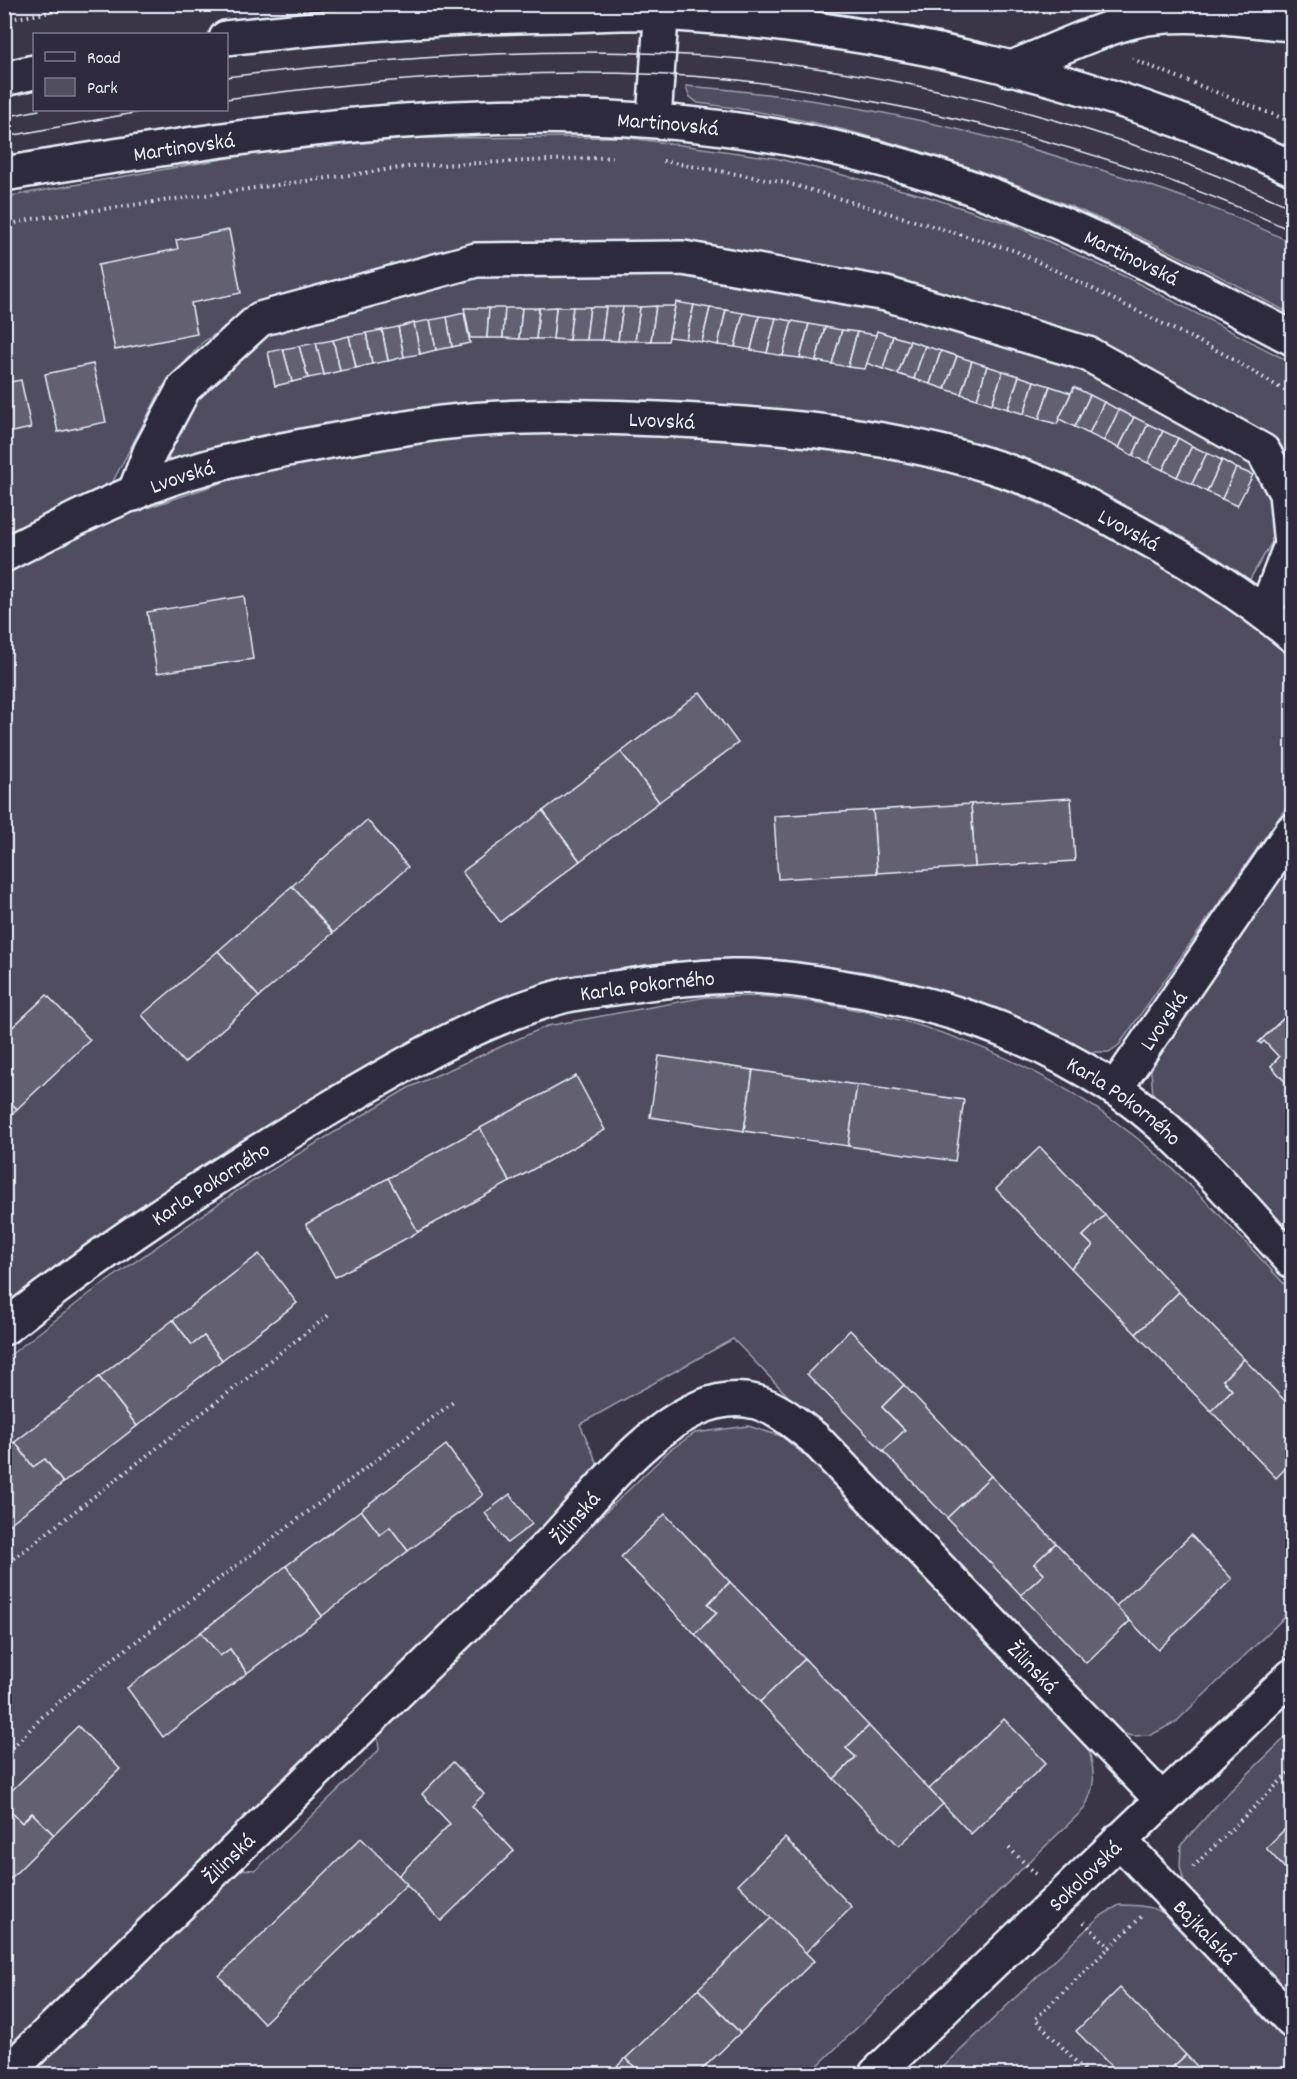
<svg xmlns="http://www.w3.org/2000/svg" width="1297" height="2079" font-family="Dekko,sans-serif">
<style>
.green{fill:#504e5f;stroke:#9ca0ac;stroke-width:1.5}
.building{fill:#636171;stroke:#e8f1f8;stroke-width:1.5}
.lines{fill:none;stroke-linecap:round;stroke-linejoin:round}
.minor-casing{stroke:#e8f1f8;stroke-width:38}
.path{stroke:#e8f1f8;stroke-width:4;stroke-dasharray:1.5 4.5;stroke-linecap:butt}
.minor{stroke:#2f2a3d;stroke-width:33}
.tram{stroke:#e8f1f8;stroke-width:1.5}
.labels{text-anchor:middle;stroke-width:4.5;stroke-linejoin:round;paint-order:stroke}
.street-label{font-size:22px;fill:#e8f1f8;stroke:#2f2a3d}
</style>
<rect width="100%" height="100%" fill="#3a3648"/>
<filter id="ink" filterUnits="userSpaceOnUse"><feTurbulence type="fractalNoise" baseFrequency=".0167" numOctaves="2"/><feDisplacementMap in="SourceGraphic" scale="12" xChannelSelector="R" yChannelSelector="G"/><feConvolveMatrix kernelMatrix="1 2 1 2 8 2 1 2 1" color-interpolation-filters="sRGB"/></filter>
<g filter="url(#ink)">
<!-- green -->
<g class="green">
<path d="M686,86c139,10 273,39 406,81 68,21 136,44 200,76v72c-185,-102 -382,-187 -594,-212l-9,-7z"/>
<path d="M623,137l152,21 151,38 87,29 115,53 164,85v109l-23,-33 -386,-156 -406,-35 -221,58 -54,37 -40,45 -53,101 -104,48v-340l253,-44 159,-15z"/>
<path d="M474,269l203,4 200,31 204,65 176,97 16,31 2,40 -28,47 -296,-143 -98,-22 -87,-10 -218,-10 -109,8 -127,21 -140,38 -10,-28 16,-33 87,-77z"/>
<path d="M553,429c70,1 138,6 208,12 28,2 58,2 86,7 154,25 330,106 445,211v140l-173,246 -10,7h-28l-88,-44 -114,-34 -104,-15h-71l-174,32 -156,72 -168,103 -201,145 -1,-738 35,-21 76,-33 126,-43 198,-39z"/>
<path d="M1292,852v158l-33,32 5,-1 15,16 -8,9 17,19 4,-4v155l-93,-96 -33,-29 -13,-17 -3,-34z"/>
<path d="M706,997c21,0 43,-2 64,0 150,14 290,68 402,171 42,39 81,83 120,124v318l-116,112 -25,13 -20,1 -19,-7 -18,-15 -361,-375 -153,85 17,39 -4,19 -588,573v-696l88,-68 147,-102 168,-101 139,-62z"/>
<path d="M748,1426l33,10 28,23 280,291c6,25 7,36 -5,59l-275,265h-784l212,-205 19,1 123,-120 -2,-18 293,-282 25,-17z"/>
<path d="M1292,1731v269l-96,-100 -11,-15 -5,-19 1,-21 41,-46z"/>
<path d="M1119,1905c30,0 39,2 63,21l110,116v32h-356l163,-157z"/>
</g>
<!-- building -->
<g class="building">
<path d="M229,230l12,63 -50,10 6,31 -82,16 -17,-85 80,-16 -2,-9z"/>
<path d="M676,302l18,3 -8,34 -17,-2z"/>
<path d="M694,305l16,3 -8,34 -16,-3z"/>
<path d="M656,306l-5,35h-16l5,-34z"/>
<path d="M656,306h19l-7,35h-17z"/>
<path d="M556,307h17l-4,33 -16,-1z"/>
<path d="M556,307l-3,32h-17l3,-31z"/>
<path d="M573,307h17l-4,33h-17z"/>
<path d="M590,307h16l-4,33h-16z"/>
<path d="M606,307h17l-5,34 -16,-1z"/>
<path d="M623,307h17l-5,34h-17z"/>
<path d="M464,308h25l-2,30h-17z"/>
<path d="M489,308h16l-2,30h-16z"/>
<path d="M505,308h17l-3,31 -16,-1z"/>
<path d="M522,308h17l-3,31h-17z"/>
<path d="M710,308l16,2 -8,35 -16,-3z"/>
<path d="M726,310l17,3 -8,34 -17,-2z"/>
<path d="M464,313l6,30 -18,4 -5,-30z"/>
<path d="M743,313l16,3 -8,34 -16,-3z"/>
<path d="M759,316l17,2 -9,35 -16,-3z"/>
<path d="M447,317l5,30 -16,3 -6,-30z"/>
<path d="M776,318l16,3 -9,35 -16,-3z"/>
<path d="M430,320l6,30 -16,4 -6,-31z"/>
<path d="M792,321l17,3 -9,34 -17,-2z"/>
<path d="M414,323l6,31 -16,3 -6,-30z"/>
<path d="M809,324l16,3 -9,34 -16,-3z"/>
<path d="M398,327l6,30 -16,4 -6,-31z"/>
<path d="M825,327l17,3 -10,34 -16,-3z"/>
<path d="M382,330l6,31 -16,3 -6,-31z"/>
<path d="M842,330l15,2 -9,35 -16,-3z"/>
<path d="M877,331l16,5 -10,33 -17,-6z"/>
<path d="M857,332l19,3 -11,34 -17,-2z"/>
<path d="M366,333l6,31 -16,4 -7,-32z"/>
<path d="M349,336l7,32 -16,3 -7,-31z"/>
<path d="M893,336l17,5 -12,33 -15,-5z"/>
<path d="M333,340l7,31 -16,4 -8,-32z"/>
<path d="M910,341l15,5 -11,33 -16,-5z"/>
<path d="M316,343l8,32 -16,3 -9,-32z"/>
<path d="M299,346l9,32 -16,4 -9,-33z"/>
<path d="M925,346l16,5 -11,33 -16,-5z"/>
<path d="M283,349l9,33 -17,4 -7,-34z"/>
<path d="M941,351l16,5 -12,33 -15,-5z"/>
<path d="M957,356l15,5 -11,33 -16,-5z"/>
<path d="M972,361l15,5 -10,33 -16,-5z"/>
<path d="M93,364l13,58 -48,10 -13,-58z"/>
<path d="M987,366l16,5 -11,33 -15,-5z"/>
<path d="M1003,371l16,5 -11,33 -16,-5z"/>
<path d="M1019,376l15,5 -10,33 -16,-5z"/>
<path d="M21,380l10,48 -27,6v-51z"/>
<path d="M1034,381l16,5 -11,33 -15,-5z"/>
<path d="M1050,386l21,7 -14,31 -18,-5z"/>
<path d="M1074,387l16,8 -15,32 -16,-8z"/>
<path d="M1090,395l14,7 -15,32 -14,-7z"/>
<path d="M1104,402l15,8 -15,31 -15,-7z"/>
<path d="M1119,410l15,7 -15,31 -15,-7z"/>
<path d="M1134,417l14,7 -15,32 -14,-8z"/>
<path d="M1148,424l15,7 -15,32 -15,-7z"/>
<path d="M1163,431l15,7 -15,32 -15,-7z"/>
<path d="M1178,438l14,8 -15,31 -14,-7z"/>
<path d="M1192,446l15,7 -15,31 -15,-7z"/>
<path d="M1207,453l15,7 -15,32 -15,-8z"/>
<path d="M1222,460l14,8 -14,31 -15,-7z"/>
<path d="M1236,468l17,7 -16,31 -15,-7z"/>
<path d="M244,596l9,63 -96,14 -10,-61z"/>
<path d="M700,692l38,51 -79,59 -38,-50z"/>
<path d="M621,752l38,50 -79,59 -37,-50z"/>
<path d="M1071,798l4,63 -100,6 -4,-63z"/>
<path d="M971,804l4,63 -98,6 -4,-63z"/>
<path d="M873,810l4,63 -99,6 -4,-63z"/>
<path d="M543,811l37,50 -80,61 -38,-50z"/>
<path d="M367,820l41,47 -75,66 -41,-47z"/>
<path d="M292,886l41,47 -74,64 -41,-46z"/>
<path d="M218,951l41,46 -75,66 -42,-48z"/>
<path d="M47,995l43,45 -73,69 -13,-13v-61z"/>
<path d="M1292,1010v71l-4,4 -17,-19 8,-9 -15,-16 -3,3 -2,-2z"/>
<path d="M659,1056l94,14 -9,61 -94,-14z"/>
<path d="M753,1070l104,15 -9,61 -104,-15z"/>
<path d="M576,1076l29,54 -95,52 -30,-54z"/>
<path d="M857,1085l107,15 -9,61 -107,-15z"/>
<path d="M4,1096l13,13 -13,13z"/>
<path d="M480,1128l30,54 -92,50 -30,-54z"/>
<path d="M1040,1147l65,68 -22,21 10,10 -22,22 -75,-79z"/>
<path d="M388,1178l30,54 -83,45 -29,-53z"/>
<path d="M1105,1215l74,77 -43,42 -65,-66 22,-22 -10,-10z"/>
<path d="M259,1254l38,49 -75,57 -18,-24 -12,9 -19,-25z"/>
<path d="M1179,1292l65,67 -21,21 9,10 -21,21 -75,-77z"/>
<path d="M173,1320l19,25 12,-9 18,24 -85,66 -38,-49z"/>
<path d="M850,1330l54,55 -22,22 23,23 -22,21 -76,-77z"/>
<path d="M1244,1359l48,49v54l-16,16 -65,-67 21,-21 -9,-10z"/>
<path d="M99,1377l38,49 -74,57 -18,-24 -12,8 -18,-25z"/>
<path d="M904,1385l87,91 -44,42 -64,-67 22,-21 -23,-23z"/>
<path d="M15,1442l18,25 12,-8 18,24 -59,45v-79z"/>
<path d="M446,1445l37,50 -75,56 -18,-24 -10,8 -19,-25z"/>
<path d="M991,1476l65,67 -22,21 10,10 -23,21 -74,-77z"/>
<path d="M510,1494l22,30 -25,19 -22,-30z"/>
<path d="M361,1510l19,25 10,-8 18,24 -86,65 -36,-50z"/>
<path d="M665,1514l65,68 -22,22 9,9 -22,21 -74,-77z"/>
<path d="M1191,1535l41,44 -74,71 -42,-44z"/>
<path d="M1056,1543l74,78 -44,42 -65,-68 23,-21 -10,-10z"/>
<path d="M286,1566l36,50 -75,57 -17,-24 -10,7 -19,-24z"/>
<path d="M730,1582l75,77 -45,43 -65,-68 22,-21 -9,-9z"/>
<path d="M201,1632l19,24 10,-7 17,24 -84,64 -36,-49z"/>
<path d="M805,1659l64,67 -23,22 10,9 -22,22 -74,-77z"/>
<path d="M1004,1719l42,44 -75,71 -42,-45z"/>
<path d="M78,1726l42,43 -66,66 -22,-22 -10,10 -18,-18v-7z"/>
<path d="M869,1726l74,78 -44,42 -65,-67 22,-22 -10,-9z"/>
<path d="M453,1762l31,32 -12,12 42,45 -73,70 -43,-45 52,-52 -28,-30z"/>
<path d="M4,1805l18,18 10,-10 22,22 -50,50z"/>
<path d="M1292,1822v54l-26,-28z"/>
<path d="M361,1838l46,46 -143,139 -45,-47z"/>
<path d="M785,1838l67,69 -47,46 -67,-69z"/>
<path d="M771,1918l43,43 -74,72 -42,-44z"/>
<path d="M1120,1988l66,67 -21,19h-46l-43,-43z"/>
<path d="M698,1989l42,44 -43,41h-56l-15,-16z"/>
<path d="M1186,2055l19,19h-40z"/>
<path d="M626,2058l15,16h-32z"/>
</g>
<g class="lines">
<!-- minor casing -->
<g class="minor-casing">
<g id="minor">
<path d="M226,38c113,-13 226,-22 339,-23 32,-1 66,-3 98,-2 211,13 439,65 629,155"/>
<path d="M1009,69c39,-15 107,-49 147,-52 45,-5 91,3 136,7"/>
<path d="M4,79l30,-7"/>
<path d="M654,119l8,-115"/>
<path id="s1" d="M4,174c323,-54 636,-101 954,9 116,40 226,98 334,155"/>
<path d="M134,494l16,-42 34,-64 76,-69 216,-59 207,-2 203,36 202,60 175,97 23,42 5,52 -26,68"/>
<path id="s2" d="M4,555c55,-28 111,-57 168,-77 49,-17 103,-27 153,-36 38,-7 77,-14 115,-19 72,-9 147,-7 219,-4 133,6 270,17 395,70 21,9 41,21 61,32 62,32 123,69 177,114"/>
<path id="s3" d="M1115,1089l177,-258"/>
<path id="s4" d="M4,1328c103,-81 213,-153 326,-220 73,-43 150,-90 233,-112 19,-5 39,-6 59,-9 36,-6 73,-10 110,-11 34,-1 70,4 103,10 102,16 190,44 276,100 70,46 125,115 181,175"/>
<path id="s5" d="M1119,1840l173,181"/>
<path id="s6" d="M6,2074l551,-537c45,-49 123,-155 199,-135 22,6 40,22 58,36l348,362"/>
<path id="s7" d="M876,2074l416,-398"/>
</g>
</g>
<!-- path -->
<g class="path">
<path d="M929,4l23,5 99,3"/>
<path d="M4,20l96,-16"/>
<path d="M1132,59l160,63"/>
<path d="M663,161l124,22 229,68 208,103 68,41"/>
<path d="M4,226l28,-7 382,-53 203,-9"/>
<path d="M4,1566l325,-251"/>
<path d="M4,1756l39,-40 42,-36 371,-280"/>
<path d="M1009,1848l27,26"/>
<path d="M1193,1867l99,-97"/>
<path d="M1084,1922l26,26"/>
<path d="M1088,2074l-53,-55 107,-103"/>
</g>
<!-- minor -->
<use href="#minor" class="minor"/>
<!-- tram -->
<g class="tram">
<path d="M226,77c170,-20 343,-34 514,-18 184,17 385,72 552,149"/>
<path d="M226,99c165,-22 338,-34 503,-20 42,4 83,12 125,19 150,27 300,68 438,133"/>
<path d="M4,117l35,-7"/>
<path d="M4,137l146,-27"/>
</g>
</g>
</g>
<g class="labels">
<!-- street labels -->
<g class="street-label">
<text dy="8" stroke="none"><textPath href="#s1" startOffset="668">Martinovská</textPath></text>
<text dy="8" stroke="none"><textPath href="#s1" startOffset="182">Martinovská</textPath></text>
<text dy="8" stroke="none"><textPath href="#s1" startOffset="1154">Martinovská</textPath></text>
<text dy="8" stroke="none"><textPath href="#s2" startOffset="681">Lvovská</textPath></text>
<text dy="8" stroke="none"><textPath href="#s2" startOffset="195">Lvovská</textPath></text>
<text dy="8" stroke="none"><textPath href="#s2" startOffset="1167">Lvovská</textPath></text>
<text dy="8" stroke="none"><textPath href="#s4" startOffset="738">Karla Pokorného</textPath></text>
<text dy="8" stroke="none"><textPath href="#s3" startOffset="84">Lvovská</textPath></text>
<text dy="8" stroke="none"><textPath href="#s4" startOffset="1242">Karla Pokorného</textPath></text>
<text dy="8" stroke="none"><textPath href="#s4" startOffset="252">Karla Pokorného</textPath></text>
<text dy="8" stroke="none"><textPath href="#s6" startOffset="796">Žilinská</textPath></text>
<text dy="8" stroke="none"><textPath href="#s6" startOffset="1407">Žilinská</textPath></text>
<text dy="8" stroke="none"><textPath href="#s6" startOffset="310">Žilinská</textPath></text>
<text dy="8" stroke="none"><textPath href="#s7" startOffset="288">Sokolovská</textPath></text>
<text dy="8" stroke="none"><textPath href="#s5" startOffset="126">Bajkalská</textPath></text>
</g>
</g>
<!-- margin -->
<rect width="1297" height="2079" fill="none" stroke="#2f2a3d" stroke-width="24"/>
<rect x="12" y="12" width="1273" height="2055" fill="none" stroke="#e8f1f8" stroke-width="2" filter="url(#ink)"/>
<!-- legend -->
<rect x="33" y="33" width="195" height="78" fill="#2f2a3d" stroke="#797a88" stroke-width="1.5"/>
<rect x="45" y="52" width="30" height="9" fill="#2f2a3d" stroke="#797a88" stroke-width="1.5"/>
<text x="87" y="63" font-size="18" fill="#e8f1f8">Road</text>
<rect x="45" y="78" width="30" height="18" fill="#504e5f" stroke="#797a88" stroke-width="1.5"/>
<text x="87" y="93" font-size="18" fill="#e8f1f8">Park</text>
</svg>
